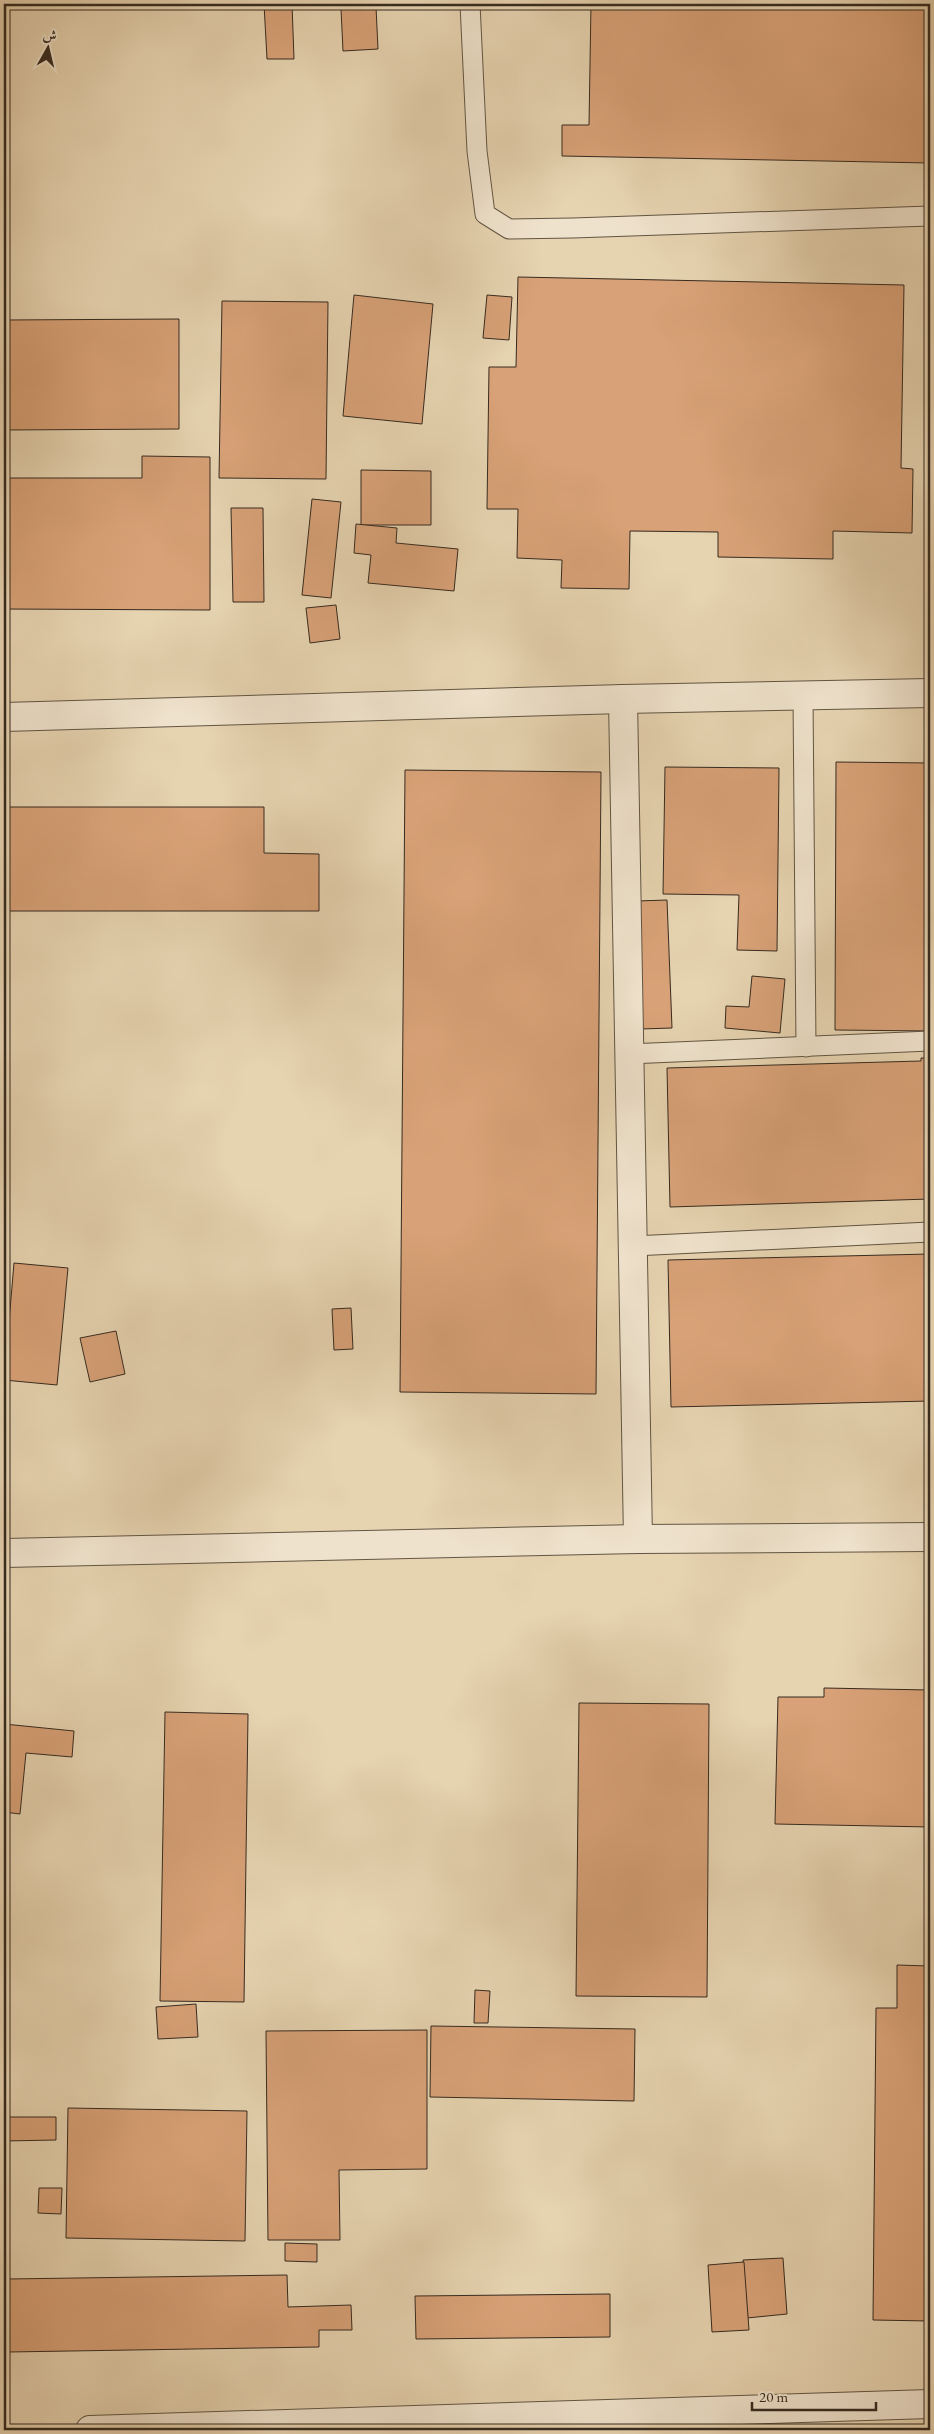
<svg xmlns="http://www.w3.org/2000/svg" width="934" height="2434" font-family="'EB Garamond',Amiri,serif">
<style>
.building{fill:#d8a177;stroke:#362b20}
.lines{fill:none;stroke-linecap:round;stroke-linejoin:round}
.lane-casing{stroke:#625544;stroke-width:21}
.street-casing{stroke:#625544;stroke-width:30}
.lane{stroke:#efe2cc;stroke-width:19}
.street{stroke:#efe2cc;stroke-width:28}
</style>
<rect width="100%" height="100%" fill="#e6d3b0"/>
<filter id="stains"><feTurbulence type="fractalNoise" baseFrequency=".004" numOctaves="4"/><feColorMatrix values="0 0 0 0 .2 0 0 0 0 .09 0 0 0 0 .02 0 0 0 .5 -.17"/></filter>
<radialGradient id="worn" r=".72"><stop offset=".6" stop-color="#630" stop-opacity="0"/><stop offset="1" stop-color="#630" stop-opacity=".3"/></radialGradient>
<!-- building -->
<g class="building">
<path d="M264,4h28l2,55h-27z"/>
<path d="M591,4h339v159l-368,-7v-31h27z"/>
<path d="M376,7l2,42 -35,2 -2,-42z"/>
<path d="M518,277l386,8 -3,183 12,1 -1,64 -79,-2v28l-115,-2v-25l-88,-1 -1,58 -68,-1 1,-28 -45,-2 1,-49h-31l2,-142h27z"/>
<path d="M354,295l79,9 -11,120 -79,-8z"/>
<path d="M487,295l25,2 -3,43 -26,-2z"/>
<path d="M222,301l106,1 -2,177 -107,-1z"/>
<path d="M179,319v110l-175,1v-110z"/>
<path d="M142,456l68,1v153l-206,-1v-131h138z"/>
<path d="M361,470l70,1v54h-70z"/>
<path d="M312,499l29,3 -10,96 -29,-3z"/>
<path d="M231,508h32l1,94h-31z"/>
<path d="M356,524l41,4 -1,15 62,6 -4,42 -86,-8 3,-28 -17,-2z"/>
<path d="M336,605l4,34 -30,4 -4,-35z"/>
<path d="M836,762l94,1v268l-95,-1z"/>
<path d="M665,767l114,1 -2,183 -40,-1 2,-55 -76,-1z"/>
<path d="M405,770l196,2 -5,622 -196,-2z"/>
<path d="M4,807h260v46l55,1v57h-315z"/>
<path d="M667,900l5,128 -31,1 -4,-128z"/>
<path d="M752,976l33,3 -5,54 -55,-5 1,-22 23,1z"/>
<path d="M4,983h2l-1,50h-1z"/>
<path d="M921,1058h9v141l-260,8 -3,-139 254,-7z"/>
<path d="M930,1254v147l-259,6 -3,-147z"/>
<path d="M14,1263l54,5 -11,117 -53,-5z"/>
<path d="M351,1308l2,41 -19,1 -2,-41z"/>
<path d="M116,1331l9,43 -35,8 -10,-44z"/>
<path d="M824,1688l106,2v137l-155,-3 3,-127h46z"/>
<path d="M579,1703l130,1 -2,293 -131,-1z"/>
<path d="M165,1712l83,2 -4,288 -84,-1z"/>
<path d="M4,1724l70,7 -2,26 -46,-4 -6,61 -16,-2z"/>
<path d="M897,1965l33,1v355l-57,-1 3,-312h21z"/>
<path d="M475,1990l15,1 -2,32h-14z"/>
<path d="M196,2004l2,33 -40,2 -2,-32z"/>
<path d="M431,2026l204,3 -1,72 -204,-4z"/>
<path d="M427,2030v139l-88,1 1,70h-72l-2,-209z"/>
<path d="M68,2108l179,3 -2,130 -179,-3z"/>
<path d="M4,2117h52v23l-52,1z"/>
<path d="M39,2188h23l-1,26 -23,-1z"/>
<path d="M285,2243l32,1v18l-32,-1z"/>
<path d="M783,2258l4,56 -40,4 -4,-58z"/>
<path d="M744,2262l5,68 -37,2 -4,-67z"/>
<path d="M287,2275l1,32 63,-2 1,25h-33v17l-311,5 -1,-73z"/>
<path d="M610,2294v43l-194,2 -1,-43z"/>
</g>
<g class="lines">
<!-- lane casing -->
<g class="lane-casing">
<g id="lane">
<path d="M470,4l7,147 8,63 24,15 64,-1 357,-12"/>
<path d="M803,697l3,350"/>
<path d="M628,1054l302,-13"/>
<path d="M633,1246l297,-14"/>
</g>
</g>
<!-- street casing -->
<g class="street-casing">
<g id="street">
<path d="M623,699l15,840"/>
<path d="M4,717l619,-18 307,-6"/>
<path d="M4,1553l634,-14 292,-2"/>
<path d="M90,2430l840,-26"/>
</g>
</g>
<!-- lane -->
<use href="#lane" class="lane"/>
<!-- street -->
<use href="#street" class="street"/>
</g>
<!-- margin -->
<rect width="934" height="2434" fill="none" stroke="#e6d3b0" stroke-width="20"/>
<rect x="5" y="5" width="924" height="2424" fill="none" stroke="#362b20" stroke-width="2.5"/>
<rect x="10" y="10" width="914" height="2414" fill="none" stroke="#362b20"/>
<!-- north arrow -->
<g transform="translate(48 48) rotate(8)" stroke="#efe2cc" stroke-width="4" paint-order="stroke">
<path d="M0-4L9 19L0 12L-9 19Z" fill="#362b20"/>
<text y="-8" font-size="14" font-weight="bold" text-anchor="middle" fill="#362b20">ش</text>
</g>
<!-- scale -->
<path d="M752 2402v8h124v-8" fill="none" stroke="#362b20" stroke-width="2.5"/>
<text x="759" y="2402" font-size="15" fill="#362b20" stroke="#efe2cc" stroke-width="4" paint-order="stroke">20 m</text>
<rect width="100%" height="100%" filter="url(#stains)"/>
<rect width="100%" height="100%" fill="url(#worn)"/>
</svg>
